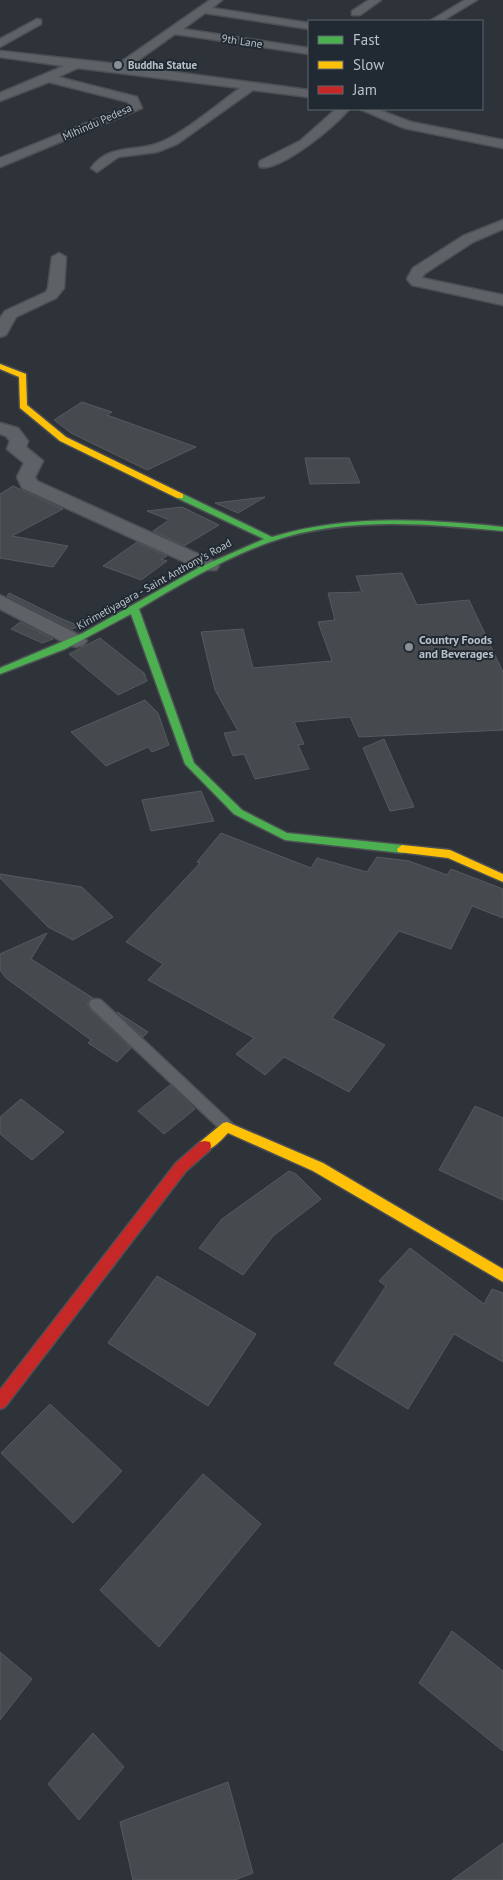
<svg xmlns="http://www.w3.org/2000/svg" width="503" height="1880" font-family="'PT Sans',sans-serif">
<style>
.building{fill:#464a4f;stroke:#565a60}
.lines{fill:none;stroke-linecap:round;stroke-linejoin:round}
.lane-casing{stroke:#4c4f53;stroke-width:3}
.street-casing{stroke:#4c4f53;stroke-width:3}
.fast-casing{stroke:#4c4f53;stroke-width:3}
.slow-casing{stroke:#4c4f53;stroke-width:3}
.jam-casing{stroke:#4c4f53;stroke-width:3}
.lane{fill:#5e6266;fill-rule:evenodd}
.street{fill:#5e6266;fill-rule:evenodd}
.fast{fill:#4caf50;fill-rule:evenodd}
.slow{fill:#ffc107;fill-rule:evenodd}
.jam{fill:#c62828;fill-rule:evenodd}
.poi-dot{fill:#888f96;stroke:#212a33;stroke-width:2}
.labels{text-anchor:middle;stroke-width:4;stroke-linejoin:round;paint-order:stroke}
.far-street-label{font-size:11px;fill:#b9c0c8;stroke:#212a33}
.far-poi-label{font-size:11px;font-weight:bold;fill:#b9c0c8;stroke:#212a33;text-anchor:start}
.poi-label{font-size:12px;font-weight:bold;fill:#b9c0c8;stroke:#212a33;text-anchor:start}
</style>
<rect width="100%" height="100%" fill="#2e3339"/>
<!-- building -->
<g class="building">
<path d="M82,402l30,10 -5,3 89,32 -49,23 -76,-37 -17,-13z"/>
<path d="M305,458h44l11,25 -50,1z"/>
<path d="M13,486l50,23 -51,27 56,10 -15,21 -53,-9v-64z"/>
<path d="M265,497l-27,16 -23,-10z"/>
<path d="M182,507l37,18 -35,21 -31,-15 16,-11 -22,-9z"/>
<path d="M137,542l30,14 -6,3 6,2 -26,19 -38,-14z"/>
<path d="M402,573l15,32 52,-5 34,72v58l-144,7 -9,-20 -56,5 10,22 -6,1 11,24 -54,10 -11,-25 -11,2 -9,-23 14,-2 -23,-41 -14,-58 42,-3 10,39 79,-7 -14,-39 17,-2 -7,-27 34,-1 -6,-16z"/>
<path d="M9,593l51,25 19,8 -7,3 -65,-33z"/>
<path d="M20,622l33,17 -11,4 -31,-14z"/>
<path d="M100,638l44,35 3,8 -29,14 -49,-41z"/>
<path d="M145,700l13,13 11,32 -17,7 -4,-5 -42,19 -35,-34z"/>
<path d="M384,739l30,68 -24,4 -27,-63z"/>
<path d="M201,791l13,30 -63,10 -9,-31z"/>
<path d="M221,833l90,35 6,-10 50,14 10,-15 32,4 38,14 4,-6 52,20v29l-31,-12 -21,43 -52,-18 -67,87 53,27 -36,47 -65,-35 -19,18 -29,-21 18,-16 -106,-58 15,-16 -37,-22 74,-79 -3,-1z"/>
<path d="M0,874l82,13 31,30 -40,23 -25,-13 -48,-49z"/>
<path d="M47,933l-16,26 62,39 -6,5 3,6 41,39 -14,14 -29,-19 3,-3 -85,-62 -6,-8v-16z"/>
<path d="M117,1012l31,20 -5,5z"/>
<path d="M170,1085l25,24 -31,25 -26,-23z"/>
<path d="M21,1099l43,33 -32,28 -32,-26v-17z"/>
<path d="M475,1106l28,12v82l-64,-30z"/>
<path d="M289,1171l7,3 25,25 -48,37 -30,39 -44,-27 23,-29z"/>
<path d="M410,1248l74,56 8,-15 11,4v69l-49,-28 -46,75 -74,-45 52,-78 -7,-5z"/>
<path d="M157,1276l99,58 -48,72 -100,-63z"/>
<path d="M50,1404l72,67 -49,52 -72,-70z"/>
<path d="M203,1474l58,50 -102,123 -59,-57z"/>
<path d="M452,1631l51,40v80l-84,-68z"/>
<path d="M0,1652l32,27 -32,41z"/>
<path d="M93,1733l31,34 -45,53 -31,-36z"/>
<path d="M228,1782l25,91 -18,7h-102l-13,-58z"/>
<path d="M503,1843v37h-51z"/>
</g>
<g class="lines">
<!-- lane casing -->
<g class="lane-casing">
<path id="lane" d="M96,999l5,1 131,123 2,4 -2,4 -5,2 -5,-2 -131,-123 -2,-4 2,-4z"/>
</g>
<!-- street casing -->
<g class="street-casing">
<g id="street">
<path d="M210,0h12l-10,8 97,15v6l-104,-16 -22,16 126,19v6l-134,-20 -45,32 179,24v7l-56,-7 -76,54 -20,8 -39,5 -21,15 -6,-4c16,-22 38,-17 62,-23 24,-6 66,-42 87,-57l-162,-20 -20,9 79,20 5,11 -142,59v-9l129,-52 -1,-4 -79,-20 -49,19v-8l64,-27 -64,-9v-6l118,13z"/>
<path d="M369,0h12l-21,15h-8v-4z"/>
<path d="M465,0h12l-35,21h-12z"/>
<path d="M37,19l4,1v4l-41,23v-8z"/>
<path d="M336,109h13c-12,16 -69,63 -89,58l-1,-3 1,-3 40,-20z"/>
<path d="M360,109h16l35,13 92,18v8l-99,-20z"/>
<path d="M503,220v9l-30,13 -49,32 -2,4 81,17v10l-91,-20 -5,-6 6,-11 50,-32z"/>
<path d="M59,253l7,4 -2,31 -8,10 -40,19 -10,18 -6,2v-19l5,-7 41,-19 2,-4 4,-31z"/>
<path d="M0,423l18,5 10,13 -2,6 17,14 -8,16 2,4 179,81 3,4 -3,4h-14l-180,-82 -5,-11 7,-14 -17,-14 3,-8 -4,-5 -6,-2z"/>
<path d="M0,595l83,42 4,4 -4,4 -7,2 -7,-2 -69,-36z"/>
</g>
</g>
<!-- fast casing -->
<g class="fast-casing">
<path id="fast" d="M177,494h6l89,43c76,-23 153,-18 231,-10v4c-77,-7 -158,-15 -233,11 -47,17 -89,42 -131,67l55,154 48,47 45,23 115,12 5,4 -1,3 -4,1 -117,-13 -51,-26 -49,-50 -54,-150 -66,35 -65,25v-6l83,-35 117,-66 64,-28 -87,-41z"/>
</g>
<!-- slow casing -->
<g class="slow-casing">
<g id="slow">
<path d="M0,364l26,10 1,31 39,32 117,57v4h-6l-117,-57 -40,-33 -1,-31 -19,-8z"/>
<path d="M402,845l48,5 53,24v8l-55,-24 -50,-6 -1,-3z"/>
<path d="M227,1122l96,41 180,106v13l-190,-111 -85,-38c-7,7 -17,20 -28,17l-1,-4 1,-4 23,-19z"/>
</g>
</g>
<!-- jam casing -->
<g class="jam-casing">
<path id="jam" d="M205,1141l5,1 1,4 -1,4 -24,21 -181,236 -5,2v-19l176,-227 24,-21z"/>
</g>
<!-- lane -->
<use href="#lane" class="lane"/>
<!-- street -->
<use href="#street" class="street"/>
<!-- fast -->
<use href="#fast" class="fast"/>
<!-- slow -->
<use href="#slow" class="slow"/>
<!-- jam -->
<use href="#jam" class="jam"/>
</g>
<!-- markers -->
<g class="poi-dot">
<circle cx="118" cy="65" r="5"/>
<circle cx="409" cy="647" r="5"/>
</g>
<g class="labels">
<!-- far-street labels -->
<g class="far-street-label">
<text transform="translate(242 41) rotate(9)" y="4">9th Lane</text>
<text transform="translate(97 122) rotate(-24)" y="4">Mihindu Pedesa</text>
<text transform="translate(154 584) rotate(-29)" y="4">Kirimetiyagara - Saint Anthony's Road</text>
</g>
<!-- far-poi labels -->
<g class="far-poi-label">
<text x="128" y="69">Buddha Statue</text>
</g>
<!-- poi labels -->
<g class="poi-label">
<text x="419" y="644">Country Foods<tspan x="419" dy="14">and Beverages</tspan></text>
</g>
</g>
<!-- legend -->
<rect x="308" y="20" width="175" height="90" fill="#212a33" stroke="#5e666f"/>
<rect x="318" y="36" width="25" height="8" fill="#4caf50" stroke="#5e666f"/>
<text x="353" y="45" font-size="15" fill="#b9c0c8">Fast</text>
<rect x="318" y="61" width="25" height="8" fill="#ffc107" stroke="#5e666f"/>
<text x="353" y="70" font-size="15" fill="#b9c0c8">Slow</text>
<rect x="318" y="86" width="25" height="8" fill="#c62828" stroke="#5e666f"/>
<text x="353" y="95" font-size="15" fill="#b9c0c8">Jam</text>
</svg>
